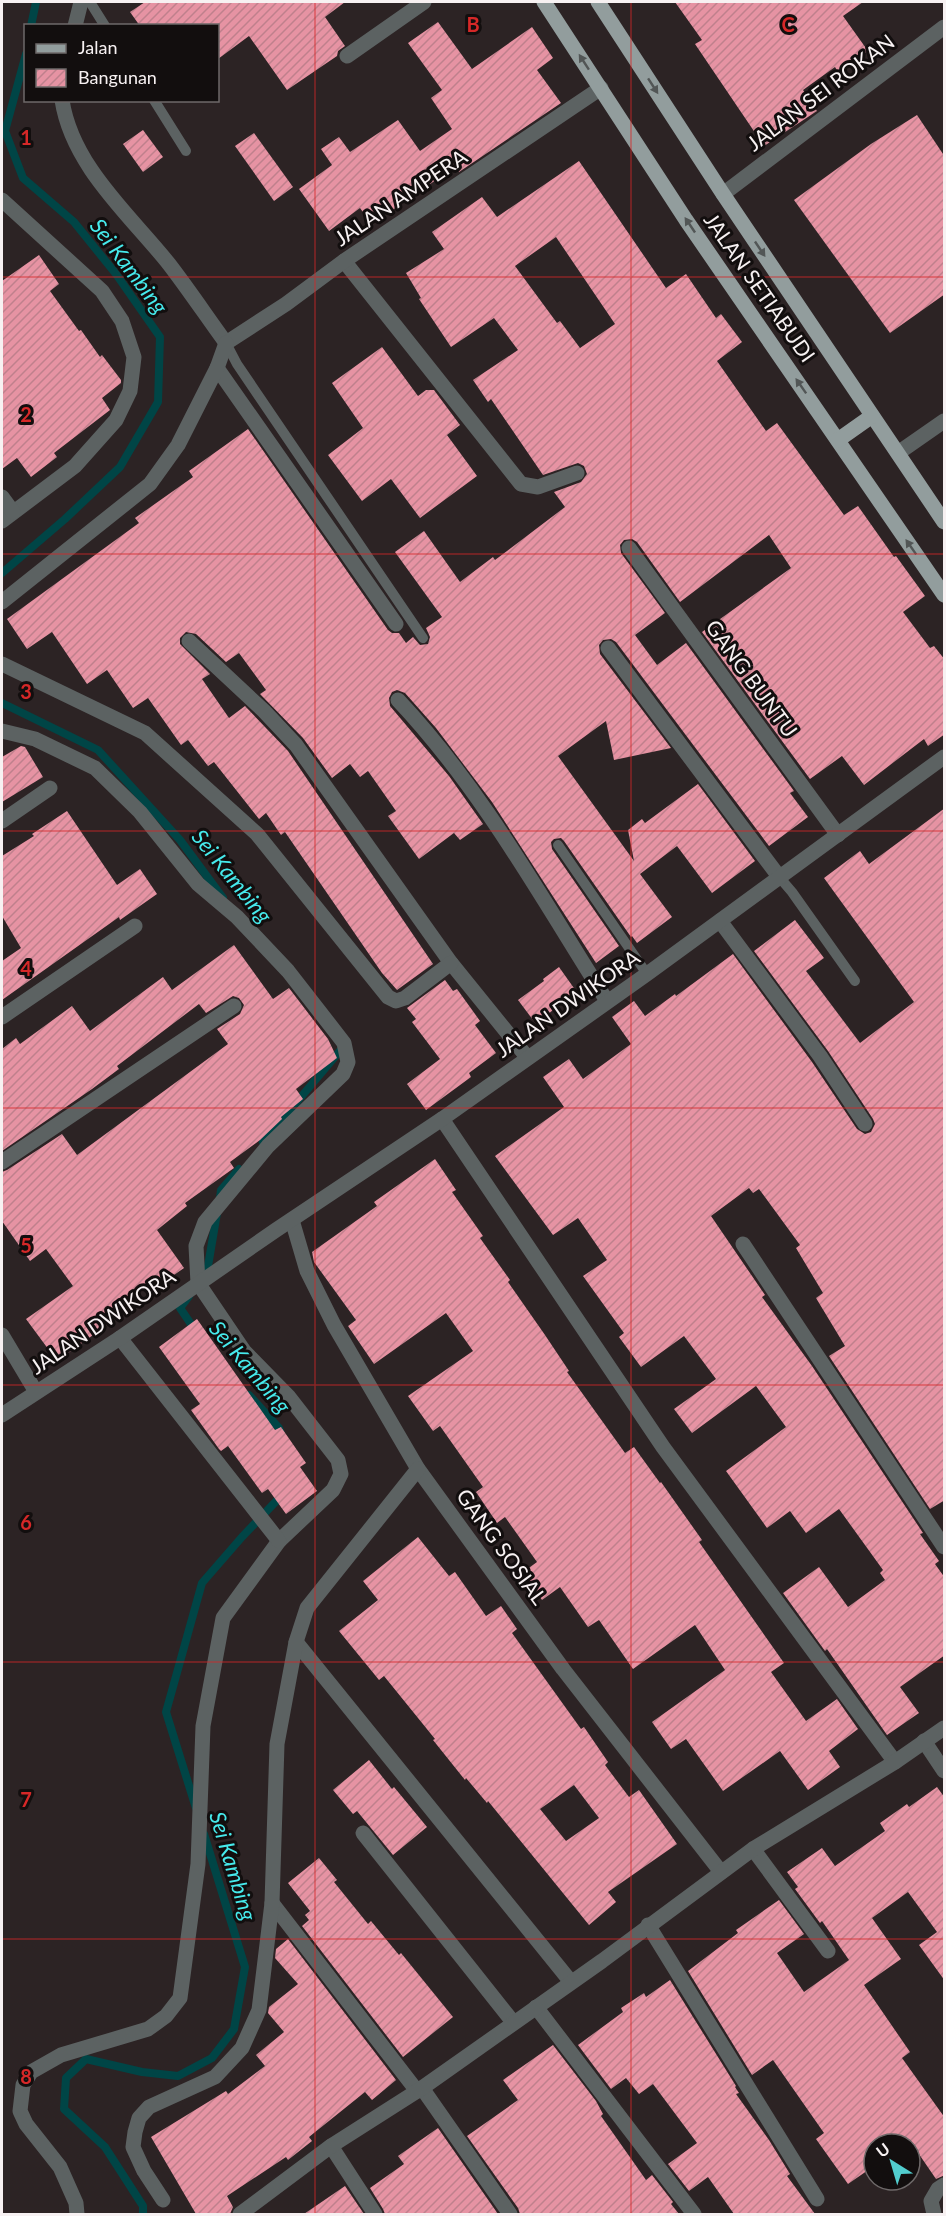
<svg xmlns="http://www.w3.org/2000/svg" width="946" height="2216" font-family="Lato,sans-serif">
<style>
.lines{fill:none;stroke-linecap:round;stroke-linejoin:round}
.stream{stroke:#004546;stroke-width:8}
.building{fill:url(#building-hatch);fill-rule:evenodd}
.lane{stroke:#5c6262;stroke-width:10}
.street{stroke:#5c6262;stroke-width:15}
.primary{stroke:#929d9d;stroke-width:15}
.oneway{fill:#525656}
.grid{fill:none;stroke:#d62828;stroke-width:1.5;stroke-opacity:0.55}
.labels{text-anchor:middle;stroke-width:6;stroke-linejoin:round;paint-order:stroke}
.street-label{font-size:21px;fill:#f7f1f2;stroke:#120e0e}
.water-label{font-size:22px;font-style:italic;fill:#46eaec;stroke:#120e0e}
.grid-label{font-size:20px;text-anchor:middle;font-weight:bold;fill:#d62828;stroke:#120e0e;stroke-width:6;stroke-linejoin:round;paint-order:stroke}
</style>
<defs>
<pattern id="building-hatch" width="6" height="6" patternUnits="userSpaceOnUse" patternTransform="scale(1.5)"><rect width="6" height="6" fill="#e693a3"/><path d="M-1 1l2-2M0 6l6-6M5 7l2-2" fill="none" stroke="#bf808c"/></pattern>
</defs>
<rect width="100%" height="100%" fill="#2c2324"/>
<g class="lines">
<!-- stream -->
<g class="stream">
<path d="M31,26l5,-24"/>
<path d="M2,573l63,-54 55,-52 38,-65 2,-65 -44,-63 -42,-52 -51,-44 -18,-47 21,-77"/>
<path d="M2,703l96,47 82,90 43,58"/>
<path d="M263,1142l81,-96"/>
<path d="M220,1198l1,-8 18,-21"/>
<path d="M203,1277l4,-5 10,-59"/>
<path d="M189,1296l-9,12 15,22"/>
<path d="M249,1395l30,33 3,9"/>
<path d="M196,1808l-30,-96 36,-129 40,-46 41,-43"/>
<path d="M143,2214v-8l-38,-59 -41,-38 2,-31 20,-19 56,13 36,4 34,-18 22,-29 11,-62 -41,-133"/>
</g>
</g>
<!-- building -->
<g class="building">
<path d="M145,2h200l-20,15 20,29 -7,5 -1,5 -50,34 -38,-54 -31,23v-33h-78l-10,-14z"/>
<path d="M675,2h188l-20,14 25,35 -30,21 -3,-5 -32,23 14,21 -53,35 -69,-102 7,-4z"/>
<path d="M438,22l34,47 60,-42 21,31 -16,12 24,33 -102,69 -3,-6 -69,48 -2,-3 -15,11 -10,-14 -31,23 -30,-42 33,-24 -11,-16 18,-12 11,15 48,-32 22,31 32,-22 -21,-31 11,-8 -34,-47z"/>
<path d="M917,115l28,42v137l-55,39 -96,-133 77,-56z"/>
<path d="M143,130l20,27 -20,15 -20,-28z"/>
<path d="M254,133l39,54 -19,14 -39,-55z"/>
<path d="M579,161l87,127 20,-14 30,44 5,-4 21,28 -25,19 49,70 11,-8 67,92 14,-9 36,51 2,-1 29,40 -22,16 27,36 4,-2 11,14v74l-17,12 -4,-7 -60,46 -22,-29 -32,23 -108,-147 89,-64 -22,-33 -89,67 -43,-60 -5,-3 -8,1 -4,5 1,8 44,60 -30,22 22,30 29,-22 108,148 -4,2 18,24 -39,29 -153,-204 -5,-3 -8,1 -4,5 1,9 71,94 -57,12 -8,-39 -48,35 76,105 -6,-31 14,-11 3,4 53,-39 57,77 -43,32 -35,-47 -37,28 32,43 -35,26 -5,-7 -1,1 -67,-96 -3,-3 -7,1 -3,3 1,7 67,97 -23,17 -104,-161 -56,-74 -31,-35 -8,-3 -5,2 -3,6 1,8 59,70 34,48 -23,16 -6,-7 -35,26 -31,-43 8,-5 -28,-40 -8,6 -10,-13 -18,14 -29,-40 -43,-44 6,-4 -27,-37 -13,9 -30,-28 -10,-2 -6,6v6l30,30 -8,5 27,39 16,-12 43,45 145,213 -36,26 -15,-17 -97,-141 -4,3 -15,-22 -7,6 -45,-57 -6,4 -20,-26 -7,5 -33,-47 -15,10 -26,-38 -20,14 -35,-52 -25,17 -20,-30 132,-96 -4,-5 58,-41 -4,-6 59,-42 140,201 4,3h7l7,10 7,-6 7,8 8,-1 2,-7 -4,-9 16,-11 -47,-65 29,-21 36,51 33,-25 2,3 70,-53 -11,-15 27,-10 6,-8 -3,-8 -6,-3 -35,12 -52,-76 -3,3 -15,-22 45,-30 -24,-32 -43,29 -32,-48 2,-1 -15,-25 38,-24 -12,-17 50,-35 15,20zM556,237l59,87 -35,24 -20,-27 -3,2 -42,-57z"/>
<path d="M39,255l20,29 -9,7 29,40 2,-1 19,27 2,-2 19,25v3l-19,15 8,12 -56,43 3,4 -26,20 -14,-19 -15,11v-188z"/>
<path d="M382,347l36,49 8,-6h8l26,35 -13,10 30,41 -57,42 -29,-39 -29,22 -34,-46 35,-27 -31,-45z"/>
<path d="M21,746l4,1 18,30 -41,25v-45z"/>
<path d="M945,808v692l-15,9 -101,-153 16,-10 -29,-48 7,-5 -27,-45 4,-3 -41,-56 -6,4 -4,-5 -38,28 54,79 -3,2 50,69 111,167 -3,1 19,27 -4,3 10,14v77l-45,32 19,26 -32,22 -60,-86 -2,2 -42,-58 36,-26 29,40 37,-27 -5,-7 3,-3 -44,-61 -33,24 -16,-22 -23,17 -41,-57 60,-44 -30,-41 -64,47 -18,-24 42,-30 -32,-43 -43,31 -22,-30 5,-4 -41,-57 24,-16 -29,-42 -25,17 -58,-79 69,-49 -21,-30 26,-18 14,20 48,-35 -19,-27 22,-16 11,15 30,-22 1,2 57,-42 79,108 45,67 8,5 6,-2 4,-8 -2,-5 -45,-68 -74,-100 41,-31 29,38 -18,13 54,72 54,-41 -90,-124 36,-27 9,13z"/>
<path d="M67,811l50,74 23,-16 17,25 -37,26 -1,-3 -117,83v-39l19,-13 -19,-32v-60l32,-20 -2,-2z"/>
<path d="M234,945l39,54 16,-11 39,51 9,19 -41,31 7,10 -22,18 1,2 -22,21 -30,22 4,6 -49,35 2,3 -30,24 27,38 -20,14 -3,-4 -47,33 4,6 -61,44 -31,-42 47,-33 -27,-37 -16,12 -28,-40v-49l5,-2 55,-36 15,21 151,-111 -11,-15 23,-15 4,-9 -5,-7 -6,-2 -27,17 -7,-9 -82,62 2,3 -27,20 -90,62v-102l14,-11 4,6 52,-38 18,25 73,-54 9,13z"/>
<path d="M559,967l17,24 -40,33 -18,-24 26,-19 -1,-2z"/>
<path d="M445,980l8,11 4,-2 23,32 -5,4 21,28 -27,20 2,4 -45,33 -19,-26 33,-25 -28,-37 4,-3 -9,-11z"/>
<path d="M435,1159l21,31 -4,2 31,44 -3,2 30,42 -2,2 37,53 24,36 -2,1 58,81 9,-6 26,36 1,-1 41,58 -3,2 85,121 -13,9 35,49 31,-22 21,30 -29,22 11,16 -32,23 -28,-39 -57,40 -37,-52 -15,10 -19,-27 73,-52 -30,-45 -62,44 -34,-49 -11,7 -28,-40 -18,13 -19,-28 14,-10 -32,-45 -8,6 -21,-31 7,-5 -43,-61 -7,5 -25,-35 65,-45 -27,-38 -72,51 -26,-38 8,-6 -42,-58 -2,-10 65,-46 -3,-4z"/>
<path d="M197,1319l78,111 6,-3 25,36 -6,4 17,24 -31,23 -18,-25 -6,4 -34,-47 -7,5 -2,-2 -28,-39 9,-6 -41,-57z"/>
<path d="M418,1537l31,39 6,-4 31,44 15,-10 16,23 -5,4 69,96 3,-2 24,35 -3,3 24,32 10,-7 38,54 -69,48 8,10 -27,23 -101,-124 -1,2 -21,-25 -1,2 -32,-40 2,-1 -51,-63 -5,4 -40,-49 39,-31 -15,-19zM574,1785l25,33 -33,23 -26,-32z"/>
<path d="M369,1760l23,29 2,-2 33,40 -34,28 -36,-44 -4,3 -20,-24z"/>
<path d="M937,1787l8,11v183l-26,-36 18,-13 -29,-40 -36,26 29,41 -37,26 46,67 -8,6 43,60v57l-9,4 -24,-35h-38v22l-26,18 -32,-45 8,-6 -51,-73 -21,15 -64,-104 50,-38 -2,-3 43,-30 25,34 -27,19 27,39 45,-32 -27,-39 -2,2 -25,-34 3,-2 -11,-15 35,-24 13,18 50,-35 -5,-8 27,-19 2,3z"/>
<path d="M319,1858l18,22 -3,2 34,42 3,-3 28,34 2,-2 52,64 -50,40 -101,-131 7,-6 -4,-5 5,-4 -22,-28z"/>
<path d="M288,1939l108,141 -24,20 -7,-8 -56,45 3,4 -24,19 -2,-3 -59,39 6,11 -3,7h-34l-45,-77 75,-46 2,3 37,-28 -9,-11 28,-23 -16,-19 1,-6 29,-23 -23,-26 1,-9z"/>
<path d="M670,1980l66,106 -1,1 4,6 -3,1 33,46 21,34 -3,2 28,38h-81l-26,-37 -19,14 -21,-27 29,-21 -44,-59 -14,10 -13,-16 -15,11 -33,-44 45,-33 -2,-4 23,-15 2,4z"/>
<path d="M553,2045l43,56 7,13 -2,2 45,64 6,-5 21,27 -2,2 8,10h-159l-2,-6 -51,-72 51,-36 -15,-20z"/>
<path d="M438,2128l60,86h-113l-2,-5 -13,-21 34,-24 -6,-8z"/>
<path d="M345,2186l19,28h-60z"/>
</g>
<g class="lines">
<!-- lane -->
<g class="lane">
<path d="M90,2l15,24"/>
<path d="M154,100l32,51"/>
<path d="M226,343l11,21 186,274"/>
<path d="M558,845l89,129"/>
<path d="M780,878l12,14 63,89"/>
</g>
<!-- street -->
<g class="street">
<path d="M75,26l6,-24"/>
<path d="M347,56l77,-54"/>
<path d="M62,100c10,66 68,115 107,164 20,26 38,53 57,79"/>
<path d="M723,194l221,-167"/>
<path d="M2,200l100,91 20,30 12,36 -4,34 -14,29 -41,46 -73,55"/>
<path d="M344,261l177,223 17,3 39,-14"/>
<path d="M226,343l60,-39 58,-43 257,-173"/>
<path d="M217,368l179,256"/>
<path d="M898,453l46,-32"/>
<path d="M2,497l11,15"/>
<path d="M629,548l209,287"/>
<path d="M2,602l148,-118 28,-39 39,-77 9,-25"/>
<path d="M189,641l75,70 32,34 155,218 76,94"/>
<path d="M608,648l172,230"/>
<path d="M2,664l143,69 112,101 131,163 8,4 9,-3 46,-35"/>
<path d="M398,700c84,89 144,199 209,301"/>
<path d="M2,731l33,8 60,29 45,44 58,72 39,33 51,54 56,72 4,19 -5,12 -75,72 -63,76 -9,24 2,37 46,68 45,46 49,63 3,14 -8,16 -54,51 -56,77 -20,108 -5,138 -18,134 -14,18 -18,13 -87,26 -30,17 -8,13 -3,26 6,13 34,43 16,36 1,11"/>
<path d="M2,821l48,-33"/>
<path d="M720,921l100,135 45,68"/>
<path d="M2,1017l133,-91"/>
<path d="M442,1119l221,328 232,315"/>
<path d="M2,1162l232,-156"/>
<path d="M292,1220l15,51 27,54 84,144 145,200 158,203"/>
<path d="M743,1244l201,303"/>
<path d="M2,1335l34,57"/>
<path d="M120,1338l159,203"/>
<path d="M2,1415l118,-77 156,-108 166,-111 205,-145 297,-217"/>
<path d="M296,1642l275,340"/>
<path d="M924,1741l20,30"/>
<path d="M363,1833l150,189"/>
<path d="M753,1849l75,102"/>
<path d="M272,1903l145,188"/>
<path d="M648,1925l169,274"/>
<path d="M536,2007l158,207"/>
<path d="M422,2088l88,126"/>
<path d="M331,2146l44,68"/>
<path d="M163,2200l-19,-29 -11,-24 2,-15 4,-14 10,-11 66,-30 27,-29 17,-38 13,-107 5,-159 19,-102 11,-34 111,-139"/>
<path d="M240,2214l91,-68 91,-58 180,-127 151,-112 142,-87 49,-34"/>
<path d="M934,2214l-3,-13 7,-12 6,-4"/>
</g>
<!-- primary -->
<g class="primary">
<path d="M544,2l142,218 258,375"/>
<path d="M598,2l125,192 221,328"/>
<path d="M838,440l34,-24"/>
</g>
</g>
<!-- one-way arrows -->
<defs><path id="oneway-solid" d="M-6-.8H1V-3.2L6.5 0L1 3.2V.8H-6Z" transform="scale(1.5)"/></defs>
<g class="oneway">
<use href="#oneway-solid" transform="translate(584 62) rotate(-123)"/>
<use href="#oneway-solid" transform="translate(653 86) rotate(57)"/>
<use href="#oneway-solid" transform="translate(690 225) rotate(-124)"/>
<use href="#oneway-solid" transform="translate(760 249) rotate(56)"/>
<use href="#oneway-solid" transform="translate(801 386) rotate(-125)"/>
<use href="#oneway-solid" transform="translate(911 547) rotate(-125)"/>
</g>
<!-- grid -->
<path class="grid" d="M315,2v2212M631,2v2212M2,277h942M2,554h942M2,831h942M2,1108h942M2,1385h942M2,1662h942M2,1939h942"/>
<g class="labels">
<!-- street labels -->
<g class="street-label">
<text transform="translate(821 93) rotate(-37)" y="7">JALAN SEI ROKAN</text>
<text transform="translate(401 198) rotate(-34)" y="7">JALAN AMPERA</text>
<text transform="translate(759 288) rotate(55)" y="7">JALAN SETIABUDI</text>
<text transform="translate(751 679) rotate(54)" y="7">GANG BUNTU</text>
<text transform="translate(568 1004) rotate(-35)" y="7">JALAN DWIKORA</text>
<text transform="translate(103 1322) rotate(-34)" y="7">JALAN DWIKORA</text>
<text transform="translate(501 1547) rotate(54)" y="7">GANG SOSIAL</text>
</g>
<!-- water labels -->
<g class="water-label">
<text transform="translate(129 266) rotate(53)" y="8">Sei Kambing</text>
<text transform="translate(232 876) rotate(51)" y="8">Sei Kambing</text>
<text transform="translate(250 1367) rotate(50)" y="8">Sei Kambing</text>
<text transform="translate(233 1866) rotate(73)" y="8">Sei Kambing</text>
</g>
</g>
<g class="grid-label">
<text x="473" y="32">B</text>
<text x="788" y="32">C</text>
<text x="26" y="145">1</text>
<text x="26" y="422">2</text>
<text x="26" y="699">3</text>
<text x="26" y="976">4</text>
<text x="26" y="1253">5</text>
<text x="26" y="1530">6</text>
<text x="26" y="1807">7</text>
<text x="26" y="2084">8</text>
</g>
<!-- border -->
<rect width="946" height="2216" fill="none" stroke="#f7f1f2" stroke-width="6"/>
<!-- legend -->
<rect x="24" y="24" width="195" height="78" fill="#120e0e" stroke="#6e6969" stroke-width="1.5"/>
<rect x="36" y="44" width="30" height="9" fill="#929d9d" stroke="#6e6969" stroke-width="1.5"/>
<text x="78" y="54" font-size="18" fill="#f7f1f2">Jalan</text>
<rect x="36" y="69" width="30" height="18" fill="url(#building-hatch)" stroke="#6e6969" stroke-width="1.5"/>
<text x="78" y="84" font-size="18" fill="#f7f1f2">Bangunan</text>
<!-- north arrow -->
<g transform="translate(892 2162) rotate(323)"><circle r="28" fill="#120e0e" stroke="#6e6969" stroke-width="1.5"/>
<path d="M0-4.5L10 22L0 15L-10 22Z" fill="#52cdce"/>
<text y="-9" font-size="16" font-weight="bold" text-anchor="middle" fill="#f7f1f2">U</text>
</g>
</svg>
